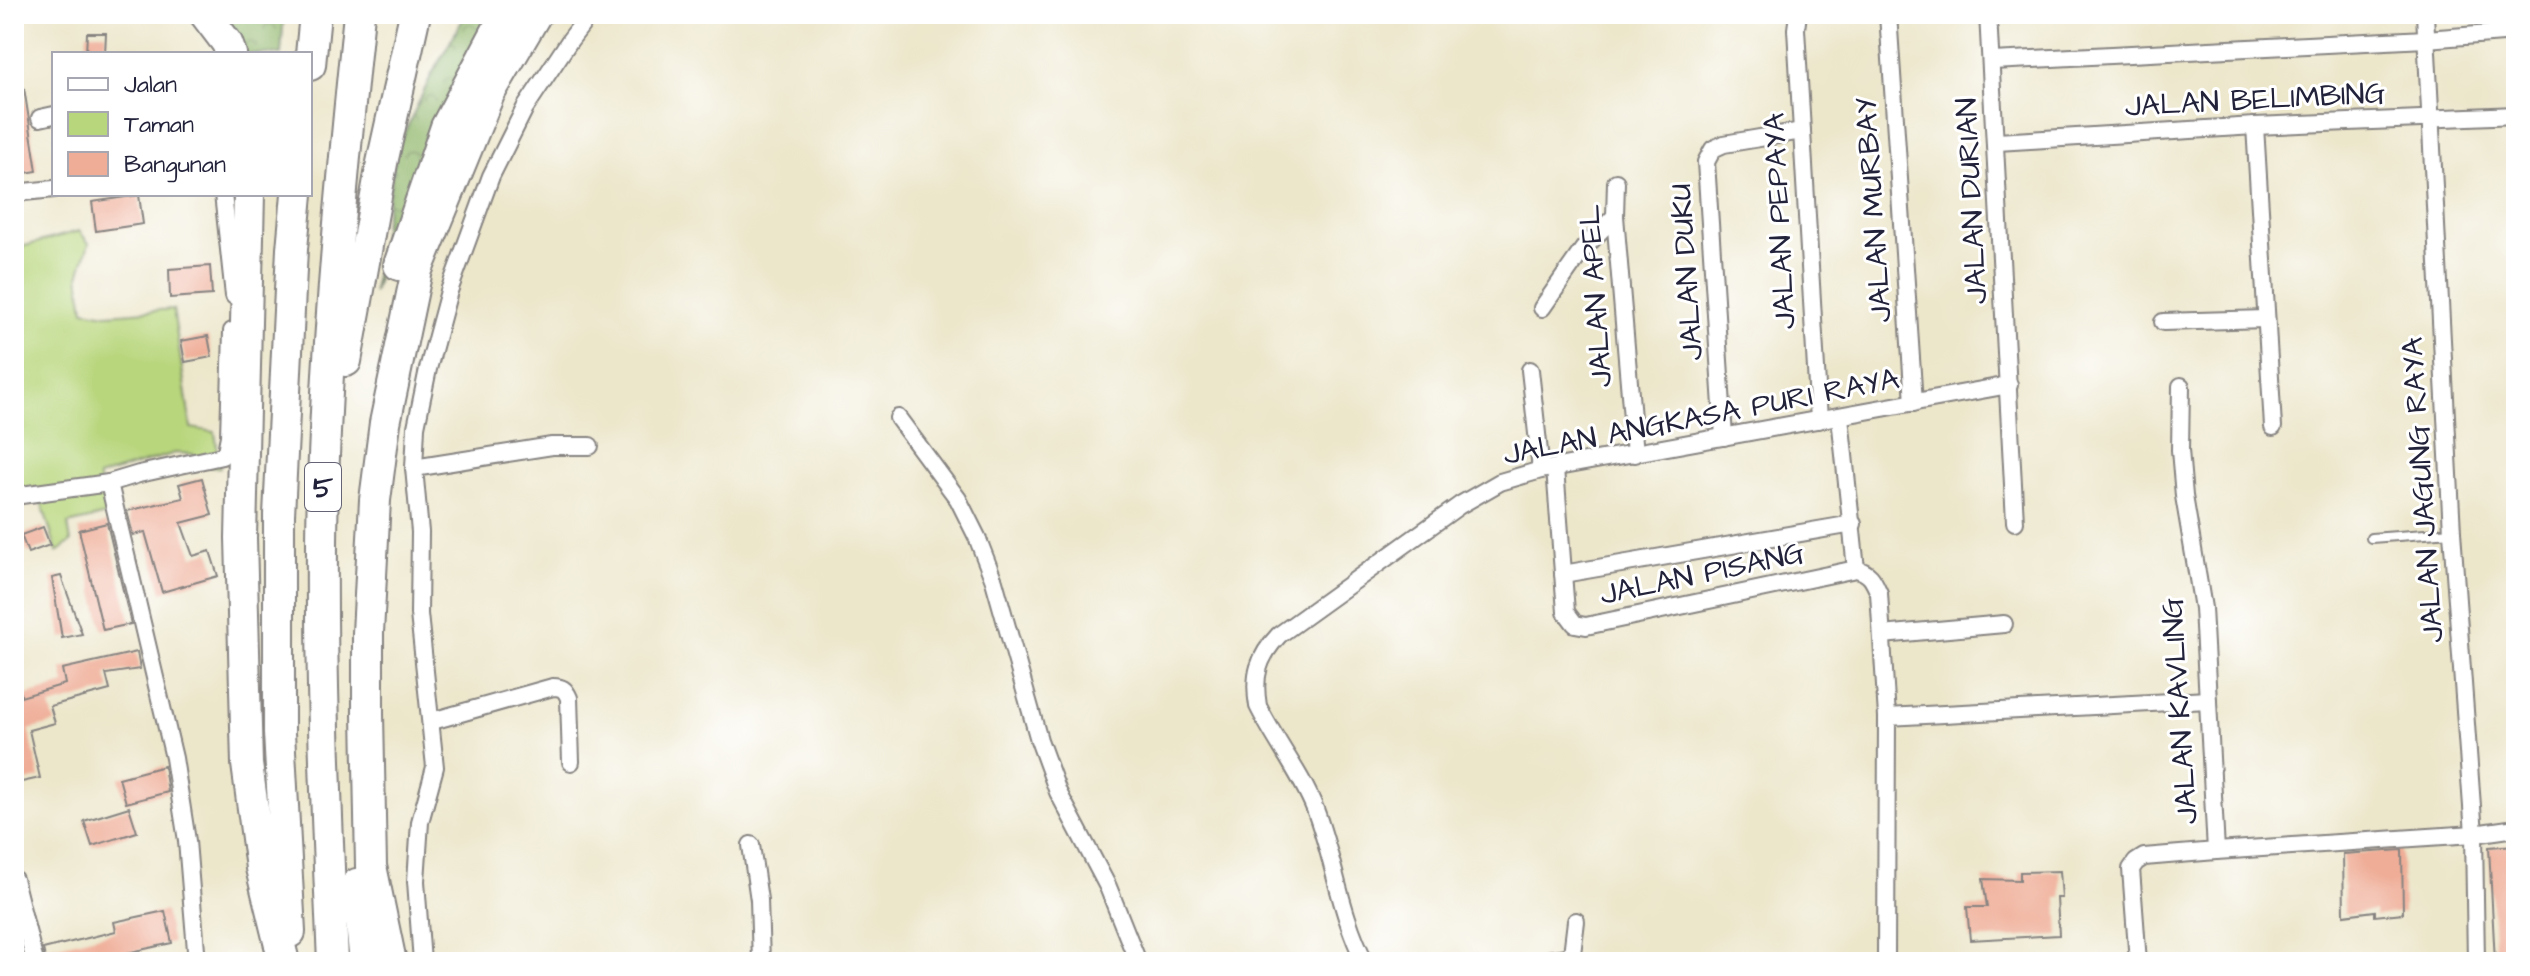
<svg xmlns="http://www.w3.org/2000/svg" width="2530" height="976" font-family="'Architects Daughter',sans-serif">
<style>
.green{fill:#b8d67c;stroke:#6d7c5c;stroke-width:2}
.forest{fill:url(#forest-crowns);stroke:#5a6c54;stroke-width:2}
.building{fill:#efad97}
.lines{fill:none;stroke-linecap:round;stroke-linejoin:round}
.service-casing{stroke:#878482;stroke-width:12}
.minor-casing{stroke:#878482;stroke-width:20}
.motorway-casing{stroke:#878482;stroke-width:34}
.service{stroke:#fff;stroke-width:8}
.minor{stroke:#fff;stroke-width:16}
.motorway{stroke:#fff;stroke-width:30}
.labels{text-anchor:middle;stroke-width:6;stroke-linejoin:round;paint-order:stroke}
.shield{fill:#fff;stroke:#646476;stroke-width:2}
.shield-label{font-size:28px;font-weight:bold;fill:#22223b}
.street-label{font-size:30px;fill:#22223b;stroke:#fff}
</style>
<defs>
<pattern id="forest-crowns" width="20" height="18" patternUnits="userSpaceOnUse" patternTransform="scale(2)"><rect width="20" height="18" fill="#92b76c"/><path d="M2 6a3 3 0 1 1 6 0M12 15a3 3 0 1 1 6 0" fill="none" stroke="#77945a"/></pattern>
</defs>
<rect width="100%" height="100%" fill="#fff"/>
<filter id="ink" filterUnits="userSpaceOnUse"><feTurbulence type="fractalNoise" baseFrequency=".0125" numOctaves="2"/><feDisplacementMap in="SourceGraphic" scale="16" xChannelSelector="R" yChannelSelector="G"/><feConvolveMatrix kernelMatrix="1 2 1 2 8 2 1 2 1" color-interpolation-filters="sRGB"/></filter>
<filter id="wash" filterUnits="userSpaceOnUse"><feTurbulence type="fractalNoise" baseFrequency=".006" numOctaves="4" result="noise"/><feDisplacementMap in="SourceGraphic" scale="32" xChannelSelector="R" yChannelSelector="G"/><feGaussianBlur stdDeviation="1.8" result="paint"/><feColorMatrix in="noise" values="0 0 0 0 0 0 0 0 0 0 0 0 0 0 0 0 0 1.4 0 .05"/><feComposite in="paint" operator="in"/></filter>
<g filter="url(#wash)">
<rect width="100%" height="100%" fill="#ece6ca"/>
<!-- green -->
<path class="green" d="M79,231l10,12 -10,33 5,34 23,4 66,-5 18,119 24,4 5,36 -23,-2 -4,-12 -18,-1 -77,24 12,37 -42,10 3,18 -14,10 -19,-61 -24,5v-247z"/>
<!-- forest -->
<g class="forest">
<path d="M220,14h64l-3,40h-37z"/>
<path d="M466,14h27l-90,195 -30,84 23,-142 35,-75z"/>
</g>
<g id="blocks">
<!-- building -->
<g class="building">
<path d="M87,33h19l-1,21h-19z"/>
<path d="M24,88l13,83 -23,4v-86z"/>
<path d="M139,195l4,29 -47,7 -4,-29z"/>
<path d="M210,266l2,29 -42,3 -1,-29z"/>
<path d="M208,336l4,21 -27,5 -4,-21z"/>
<path d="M202,478l10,37 -31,8 12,33 17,-5 8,25 -56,16 -17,-60 -12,3 -6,-24 56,-13 -4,-14z"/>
<path d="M107,523l24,101 -28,6 -24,-100z"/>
<path d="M43,527l7,18 -22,8 -7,-18z"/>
<path d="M61,576l21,58 -20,4 -10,-60z"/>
<path d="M137,652l3,17 -34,5 4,16 -60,16 5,17 -26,7 11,48 -23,5 -3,-14v-74l7,-1v3l44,-13 -3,-15z"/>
<path d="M164,766l4,26 -42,11 -7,-25z"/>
<path d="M129,807l8,25 -45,14 -8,-25z"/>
<path d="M2516,845v117h-21l-6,-115z"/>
<path d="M2402,850l1,63 -28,3v-5l-31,4 -1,-61z"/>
<path d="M2060,871l2,27h-5l2,37 -89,5 -3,-33h20l-4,-28 37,1v-8z"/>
<path d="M165,911l7,32 -59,13 2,6h-69l-3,-13 73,-18 -2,-9z"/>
</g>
</g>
</g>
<g filter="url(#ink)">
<use href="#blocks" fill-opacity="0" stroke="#878482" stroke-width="2"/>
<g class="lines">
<!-- service casing -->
<g class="service-casing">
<g id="service">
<path d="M2371,538l81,-6"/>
<path d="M1510,962l62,-10"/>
</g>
</g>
<!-- minor casing -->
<g class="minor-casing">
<g id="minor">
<path d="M1798,14l-2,15 23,391"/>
<path d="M1888,14l26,389"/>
<path d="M1988,14l27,508"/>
<path d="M2425,14l27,518 22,302 2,128"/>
<path d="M1992,61l434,-22 90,-7"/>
<path d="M40,118l14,-3"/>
<path d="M2255,126l18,301"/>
<path d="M1997,142l258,-16 261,-11"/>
<path d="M1616,182l-1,34 20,238"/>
<path d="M14,193l40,-4"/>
<path d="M223,194l11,102"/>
<path d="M1542,308l42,-60 31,-32"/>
<path d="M2163,322l103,-3"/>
<path d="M1530,370l11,100"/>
<path d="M1840,417l16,152"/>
<path d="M898,418l60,81 19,38 17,44 45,159 19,52 50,95 30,75"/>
<path d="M1724,437l-18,-275 7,-13 11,-5 78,-13"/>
<path d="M414,468l138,-22h38"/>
<path d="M1555,468l11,144 9,12 11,2 270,-57c15,4 17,11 23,24l8,124 -1,245"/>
<path d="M109,483l30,-9 83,-18 4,-5 3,-15 3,-105"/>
<path d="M14,496l95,-13 65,275 13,83 10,121"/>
<path d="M1563,574l290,-50"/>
<path d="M1882,635l122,-11"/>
<path d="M1887,717l321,-17"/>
<path d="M432,721l121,-34c9,0 12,2 16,11l2,64"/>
<path d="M751,845l8,55 2,62"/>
<path d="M2216,851l258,-17 42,-6"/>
<path d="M14,879l21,83"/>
<path d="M422,962l-6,-81 4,-59 15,-55 -16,-153 1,-82 -6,-64 2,-41 12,-58 21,-78 42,-115 34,-68 45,-68 20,-26"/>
<path d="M1365,962c-25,-48 -31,-103 -50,-153 -14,-36 -40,-68 -57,-103 -5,-30 0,-49 21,-71l181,-130 40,-23 41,-12 468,-85"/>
<path d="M1571,962l5,-41"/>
<path d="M2138,962l-7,-93 5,-7 8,-5 72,-6 -13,-243 -19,-112 -4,-46 1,-64"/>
</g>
</g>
<!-- motorway casing -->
<g class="motorway-casing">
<g id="motorway">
<path d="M205,14l22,29 4,11"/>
<path d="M310,65l5,-51"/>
<path d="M249,194l-8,344 6,226 14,104 23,94"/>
<path d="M399,265l47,-138 60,-113"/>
<path d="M346,361l36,-198 33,-149"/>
<path d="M357,884l8,78"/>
<path d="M290,932l-11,-199v-218l13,-266 5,-55"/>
<path d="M333,962c-7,-159 -14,-318 -10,-478 5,-157 20,-313 36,-470"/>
<path d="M391,962l-20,-96 -3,-152v-81l7,-133 10,-77 32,-153 72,-176 47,-80"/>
</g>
</g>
<!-- service -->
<use href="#service" class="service"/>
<!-- minor -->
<use href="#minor" class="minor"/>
<!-- motorway -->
<use href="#motorway" class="motorway"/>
</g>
</g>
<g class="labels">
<!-- shield labels -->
<rect class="shield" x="305" y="463" width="36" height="48" rx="6"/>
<g class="shield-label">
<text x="323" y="497">5</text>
</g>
<!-- street labels -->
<g class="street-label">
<text transform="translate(2255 99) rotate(-3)" y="10">JALAN BELIMBING</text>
<text transform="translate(1971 201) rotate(-93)" y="10">JALAN DURIAN</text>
<text transform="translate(1873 210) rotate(-94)" y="10">JALAN MURBAY</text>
<text transform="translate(1779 221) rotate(-93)" y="10">JALAN PEPAYA</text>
<text transform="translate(1686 272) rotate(-94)" y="10">JALAN DUKU</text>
<text transform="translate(1595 296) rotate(-94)" y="10">JALAN APEL</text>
<text transform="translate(1701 416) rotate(-11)" y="10">JALAN ANGKASA PURI RAYA</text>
<text transform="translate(2422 490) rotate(-94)" y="10">JALAN JAGUNG RAYA</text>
<text transform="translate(1702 573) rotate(-12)" y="10">JALAN PISANG</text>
<text transform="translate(2179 711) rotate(-94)" y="10">JALAN KAVLING</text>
</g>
</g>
<!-- margin -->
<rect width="2530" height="976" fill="none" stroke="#fff" stroke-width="48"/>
<!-- legend -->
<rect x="52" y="52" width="260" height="144" fill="#ffffff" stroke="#a7a7b1" stroke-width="2"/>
<rect x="68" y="78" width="40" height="12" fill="#ffffff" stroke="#a7a7b1" stroke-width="2"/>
<text x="124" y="92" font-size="24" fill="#22223b">Jalan</text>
<rect x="68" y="112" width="40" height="24" fill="#b8d67c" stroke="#a7a7b1" stroke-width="2"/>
<text x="124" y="132" font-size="24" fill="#22223b">Taman</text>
<rect x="68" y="152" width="40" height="24" fill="#efad97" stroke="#a7a7b1" stroke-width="2"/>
<text x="124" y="172" font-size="24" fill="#22223b">Bangunan</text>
</svg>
